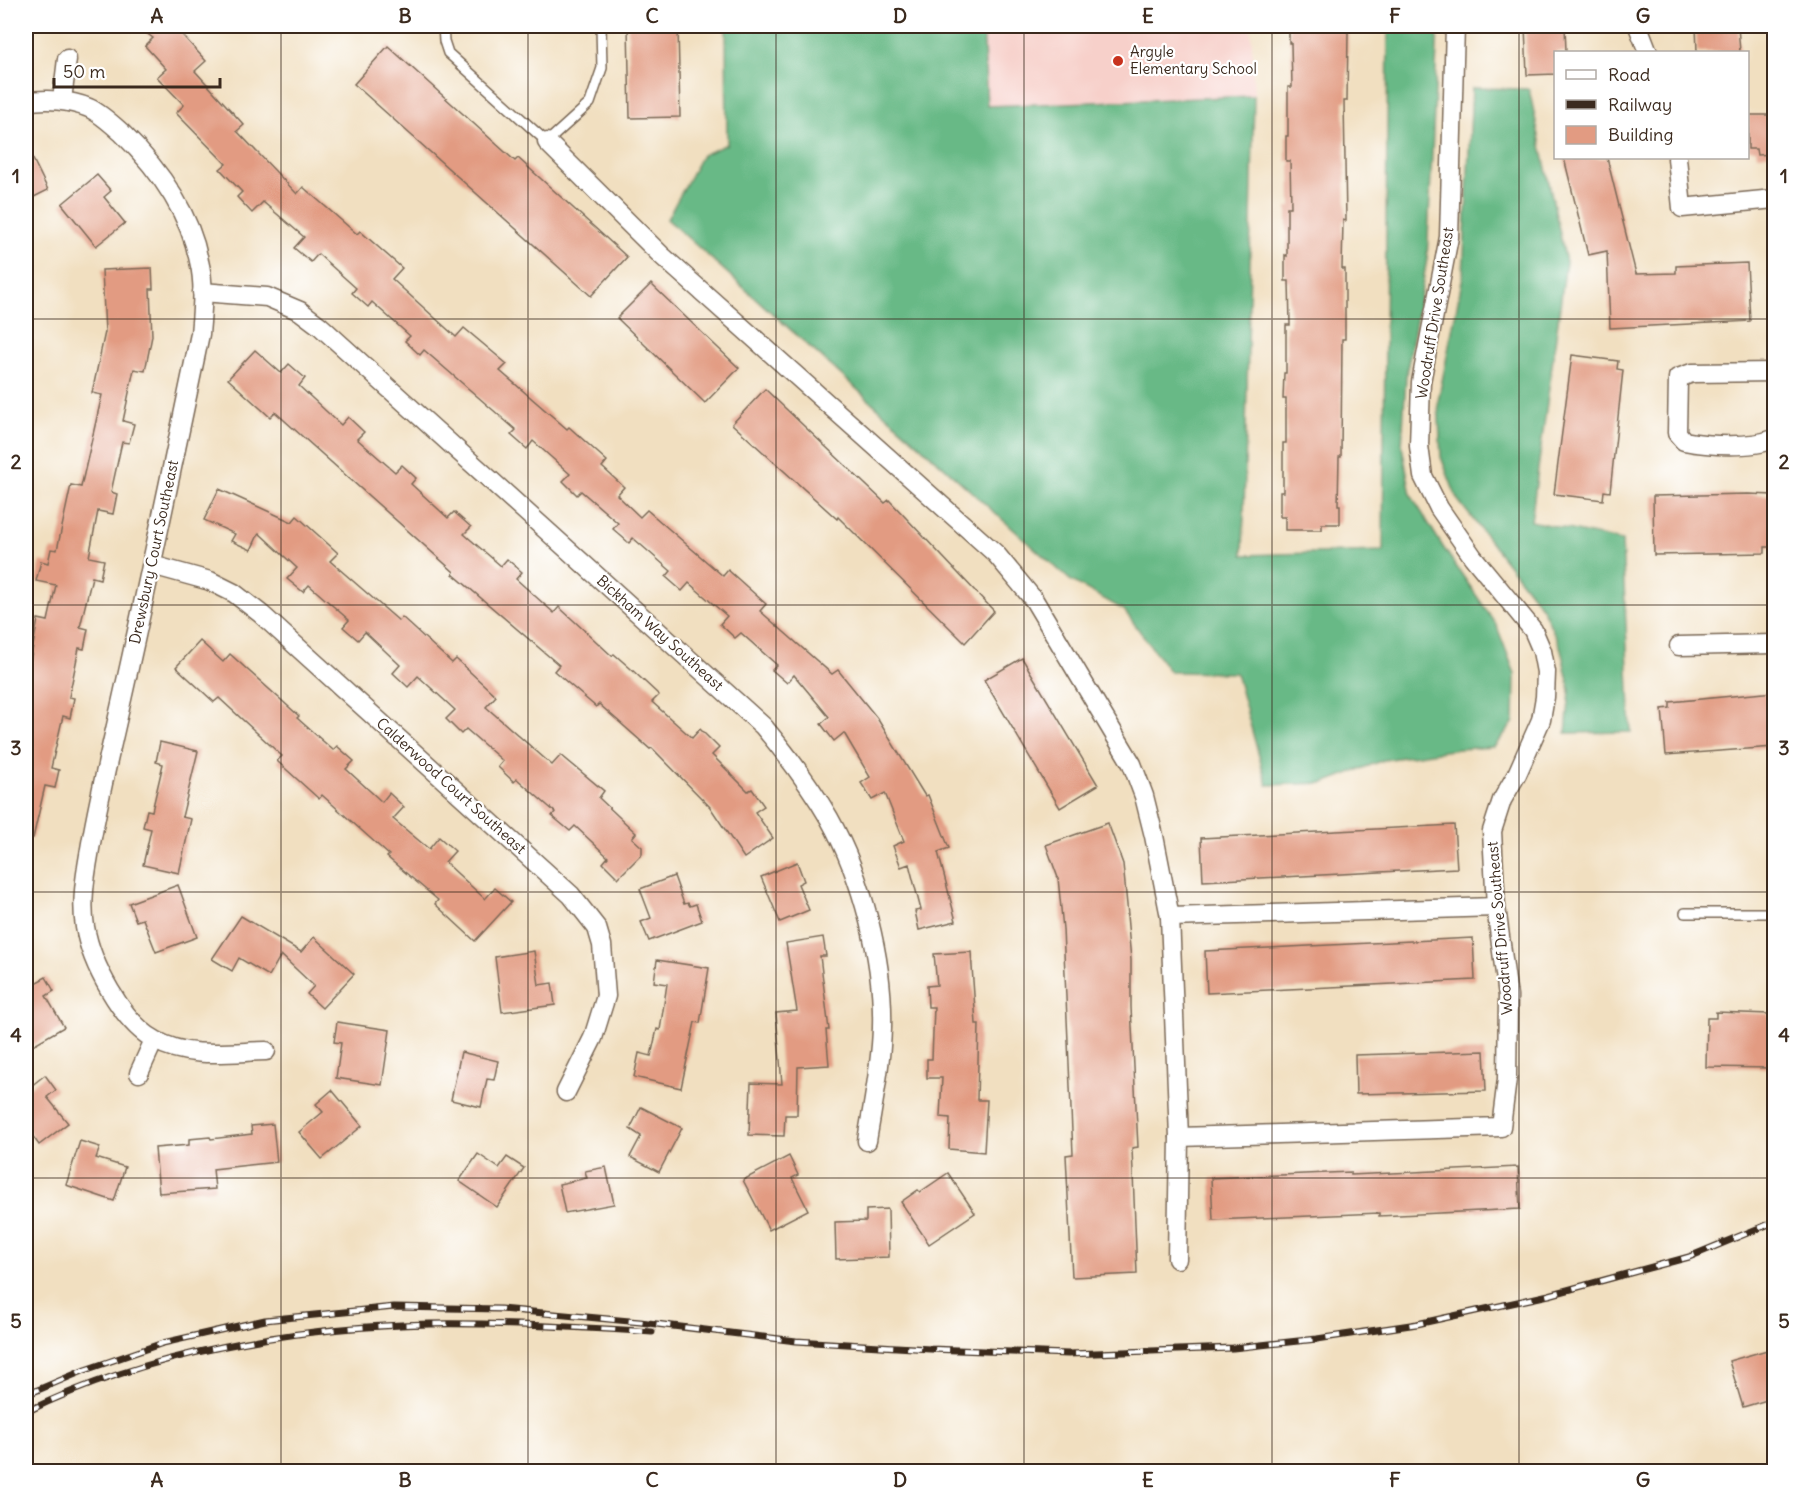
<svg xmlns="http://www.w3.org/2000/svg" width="1800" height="1497" font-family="Delius,sans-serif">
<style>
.built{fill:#f7d0ca}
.forest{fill:#67b986;stroke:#517252;stroke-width:1.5}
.building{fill:#e29b82}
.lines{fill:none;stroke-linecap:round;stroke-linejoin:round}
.service-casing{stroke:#7b6957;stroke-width:12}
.minor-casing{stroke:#7b6957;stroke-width:21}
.service{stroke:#fff;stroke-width:9}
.minor{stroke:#fff;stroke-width:18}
.rail-casing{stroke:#3b2a1e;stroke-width:7}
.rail{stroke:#fff;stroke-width:4.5;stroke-dasharray:14;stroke-linecap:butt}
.grid{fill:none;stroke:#3b2a1e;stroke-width:1.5;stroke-opacity:0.55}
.poi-dot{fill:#c8321e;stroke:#fff;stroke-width:2}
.labels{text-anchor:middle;stroke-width:4.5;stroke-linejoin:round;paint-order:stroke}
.poi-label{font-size:15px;fill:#3b2a1e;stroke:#fff;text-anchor:start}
.street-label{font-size:15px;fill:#3b2a1e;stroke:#fff}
.neatline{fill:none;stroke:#3b2a1e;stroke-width:2}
.grid-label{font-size:20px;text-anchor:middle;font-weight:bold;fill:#3b2a1e}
</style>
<rect width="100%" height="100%" fill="#fff"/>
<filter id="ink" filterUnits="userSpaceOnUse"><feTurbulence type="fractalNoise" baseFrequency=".0167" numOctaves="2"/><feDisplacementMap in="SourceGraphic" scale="12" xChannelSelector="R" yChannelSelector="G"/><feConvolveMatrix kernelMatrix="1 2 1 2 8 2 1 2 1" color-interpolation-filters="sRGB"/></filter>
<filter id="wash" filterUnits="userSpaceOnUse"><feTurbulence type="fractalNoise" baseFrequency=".008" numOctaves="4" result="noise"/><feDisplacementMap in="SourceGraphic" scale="24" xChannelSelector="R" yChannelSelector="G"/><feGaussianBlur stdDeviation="1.35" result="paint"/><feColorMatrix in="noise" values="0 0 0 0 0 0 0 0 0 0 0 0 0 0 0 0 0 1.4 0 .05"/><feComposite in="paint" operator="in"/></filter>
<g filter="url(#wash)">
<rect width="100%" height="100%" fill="#f1dfc0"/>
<!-- built -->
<path class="built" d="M983,26h268l3,70 -267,10z"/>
<!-- forest -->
<g class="forest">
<path d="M726,26h257l4,80 267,-10 -11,459 140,-4 5,-525h50l-11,233 -21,117 -4,70 9,49 32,52 53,77 19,50 -1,48 -20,25 -36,2 -74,11 -60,23 -57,2 -31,-112 -66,-1 -46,-62 -54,-30 -403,-361 35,-64 25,-11z"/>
<path d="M1472,88l57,1 37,173 -35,259 91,20 9,191 -65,1 4,-43 -9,-41 -18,-40 -86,-110 -16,-42 -3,-56 25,-125z"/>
</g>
<g id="blocks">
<!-- building -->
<g class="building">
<path d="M137,26h37l32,35 -11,10 49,54 -7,6 60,63 6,-7 54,47 3,-3 42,37 -10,11 64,58 8,-9 43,36 -7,7 67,58 2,-2 38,34 -5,6 22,20 -7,8 23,22 7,-7 76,66 5,-6 38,34 -6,7 72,63 6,-4 39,48 48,78 3,-1 21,53 -11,4 18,69 -37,9 -4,-19 6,-1 -12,-46 -8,3 -8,-21 11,-5 -19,-48 -13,7 -11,-17 9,-6 -26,-44 -10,8 -13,-17 8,-7 -35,-42 -7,8 -15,-13 5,-5 -36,-32 -6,5 -15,-14 7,-8 -38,-33 -7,8 -16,-14 5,-6 -38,-33 -4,5 -16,-14 5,-6 -37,-32 -4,4 -14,-14 7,-7 -37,-33 -6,8 -16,-14 5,-5 -92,-80 -4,5 -15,-14 5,-5 -38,-34 -4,5 -16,-14 4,-5 -38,-34 -7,8 -17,-14 10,-11 -41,-35 -11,11 -15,-16 5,-5 -22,-23 6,-5 -50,-51 8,-8 -27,-28 9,-8 -21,-23 8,-8z"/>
<path d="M628,26h50l2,91 -50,1z"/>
<path d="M1289,26h55v5l4,1 -1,69h-3l2,120 -3,-1 -1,49h3v70h-3l-1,118h-2l-1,48h2v19h-18v6h-37v-13h-5v-25h3v-49h3v-44h-3l1,-26h2v-48h4l-1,-44h-4v-26l2,1v-49h4l-1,-46h-4v-25h2v-49h4l-1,-44h-2z"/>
<path d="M1525,26h40l1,26h-10v22l-29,1z"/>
<path d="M1696,26h42l2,26h-43z"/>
<path d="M388,46l127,115 3,-3 109,99 -36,39 -237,-212z"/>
<path d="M1748,115h26v39l-17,1 -1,-6h-8z"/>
<path d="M26,145l22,45 -22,11z"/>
<path d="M1564,158h43l29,116 40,-1v-7l71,-3 3,58 -140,7 -3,-77 -19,4z"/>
<path d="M97,175l14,16 -7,6 21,26 -29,23 -34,-42z"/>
<path d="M152,268l1,21h-3l2,47 -7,35 -11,-2 -11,52 11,3 -5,19 -7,-1 -11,50 6,2 -4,20 -15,-3 -9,46 15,3 -4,19 -8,-2 -12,50 8,2 -4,20 -5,-1 -10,49 5,1 -4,20 -7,-2 -12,52 8,2 -4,18 -10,-2 -12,52h-7v-155l12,-64 10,2 8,-36 -20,-4 5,-20 7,2 3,-14 6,1 14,-65 10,2 21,-92 -10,-2 13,-61 -3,-62z"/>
<path d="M651,284l88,84 -34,35 -88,-85z"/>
<path d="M255,350l26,23 8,-9 16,14 -6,8 42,39 7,-8 16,15 -7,7 38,33 7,-7 14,13 -5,6 37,34 6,-6 17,15 -7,7 37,32 6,-7 15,13 -6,7 38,34 5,-6 53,49 2,-2 16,14 29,27 -7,7 40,36 8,-9 19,19 -7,7 36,36 4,-2 12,17 -9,6 18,26 -29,20 -34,-51 -58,-59 -2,1 -51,-45 -3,3 -42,-36 5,-6 -106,-91 1,-2 -179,-160 -5,5 -42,-38z"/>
<path d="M1572,355l46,6 -1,8 6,1 -13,122 -6,-1 -1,9 -49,-6z"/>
<path d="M765,389l120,114 4,-3 105,111 -29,32 -127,-126 -1,2 -105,-95z"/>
<path d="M219,489l73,33 5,-6 41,37 -8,8 69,60 3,-4 50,46 4,-4 40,37 -10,11 66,58 9,-10 43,36 -5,7 37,35 -4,5 10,9v7l-24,24 -15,-15 5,-6 -33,-31 -5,5 -18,-15 3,-4 -38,-33 -3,3 -16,-15 5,-6 -37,-32 -5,5 -15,-15 9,-9 -37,-34 -10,11 -15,-14 7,-8 -35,-33 -7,8 -15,-13 6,-7 -40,-35 -6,7 -16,-13 10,-11 -38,-35 -8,17 -20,-9 4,-7 -31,-14z"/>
<path d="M1748,494l26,1v52h-9v6l-111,2 -1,-59z"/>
<path d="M200,641l23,21 7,-8 69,62 -2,2 36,32 4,-4 17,15 -8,8 36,33 7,-9 15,14 -11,12 36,30 10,-12 16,14 -10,11 40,37 10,-11 16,14 -36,39 -40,-37 3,-4 -51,-43 2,-2 -67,-60 -3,4 -42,-38 5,-5 -63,-58 -5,4 -38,-35z"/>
<path d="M1022,658l76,127 -38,23 -76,-128z"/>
<path d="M1774,692v55l-108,8 -4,-46 8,-1v-6z"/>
<path d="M160,742l38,9 -16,66 9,2 -12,54 -36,-8 8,-36 -8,-2 4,-17 5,1 11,-47 -7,-2z"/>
<path d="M1108,823l15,41 5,51h-1l4,45v47l7,140 -6,1 5,126 -65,3 -6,-122 7,-1 -10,-225 -5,-51 -12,-33z"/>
<path d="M1454,825l3,43 -254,13 -2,-43z"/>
<path d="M797,862l7,19 -6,3 11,26 -29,12 -19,-45z"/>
<path d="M674,876l10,28 4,-1 2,3 6,-2 6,17 -53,20 -8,-19 10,-4 -11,-29z"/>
<path d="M178,885l19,52 -41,15 -13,-33 -7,2 -7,-18z"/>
<path d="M241,916l60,36 13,-15 40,37 -32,34 -15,-14 7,-8 -33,-31 -12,21 -30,-18 -7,13 -20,-12z"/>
<path d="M823,937l3,19h-6l9,74h-3l3,35 -31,2 -1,48h-12l-1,21 -35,-1 2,-52 31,1 -6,-71 21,-2 -11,-68z"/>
<path d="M1473,938l2,42 -268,13 -2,-42z"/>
<path d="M534,951l5,34 13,-2 3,22 -53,7 -7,-55z"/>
<path d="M971,952l5,72h3l-2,76h10l-3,52 -35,-3 1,-31 -10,-1 2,-39h-15v-19h5l2,-52h-6l-1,-21 10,-1 -3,-31z"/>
<path d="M657,960l52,8 -9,55 -5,-1 -14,66 -47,-11 5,-24 12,3 6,-27 3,1 7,-46 -13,-2z"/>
<path d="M46,977l8,14 -8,5 18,31 -31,18 -7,-14v-43z"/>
<path d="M1716,1012l53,2v4h5v50l-68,-1 1,-49h9z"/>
<path d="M337,1022l53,8 -8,55 -46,-7 5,-35 -7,-1z"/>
<path d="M1484,1051l2,40 -130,3 -1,-39z"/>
<path d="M461,1052l37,9 -4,19 -7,-1 -6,28 -30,-7z"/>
<path d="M45,1075l11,15 -9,7 21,26 -29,22 -13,-18v-37z"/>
<path d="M332,1090l30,36 -40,33 -23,-27 24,-20 -7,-8z"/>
<path d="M641,1107l41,21 -23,44 -29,-15 11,-21 -11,-7z"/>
<path d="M273,1124l4,38 -64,7 2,20 -56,4 -4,-45 34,-3v-6l21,-2 1,2 41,-5 -1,-8z"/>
<path d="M80,1141l20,6 -4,11 29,9 -11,34 -48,-16z"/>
<path d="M478,1154l21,14 8,-11 17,11 -27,39 -38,-26z"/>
<path d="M789,1156l9,19 -6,3 16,32 -39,20 -26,-50z"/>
<path d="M606,1167l8,37 -49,9 -6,-29 28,-6 -2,-7z"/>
<path d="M1518,1167l2,42 -141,7v-3l-166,7 -2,-42 140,-6v3z"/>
<path d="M948,1173l27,40 -46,31 -28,-42 17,-12 2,2z"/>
<path d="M888,1209l1,48 -53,2 -1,-37 31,-1v-11z"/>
<path d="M1774,1348v50l-31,9 -14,-46z"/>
</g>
</g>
</g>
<g filter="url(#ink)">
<use href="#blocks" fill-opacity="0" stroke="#7b6957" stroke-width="1.5"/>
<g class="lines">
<!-- service casing -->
<g class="service-casing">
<g id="service">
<path d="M443,26l1,15 4,12 99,89 43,-39 12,-35 -1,-42"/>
<path d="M1685,913h89"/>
</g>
</g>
<!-- minor casing -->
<g class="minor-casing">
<g id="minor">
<path d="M1638,26l10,26"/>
<path d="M62,100l5,-41"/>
<path d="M26,102c20,-4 44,-2 63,6 11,5 23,16 33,25 36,35 67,78 77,128 6,23 3,50 1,73 -26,125 -52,250 -80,374 -11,49 -23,97 -31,147 -4,23 -8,48 -4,72 6,36 37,95 70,113 33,19 75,12 111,11"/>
<path d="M547,142l114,113 335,299 38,46 98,164 12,32 10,40 16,81 9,220 322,-10 6,-48 1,-83 -12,-89 -4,-76 10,-31 15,-26 24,-54 4,-23 1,-25 -4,-21 -9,-21 -60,-73 -34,-49 -16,-32 -4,-30 2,-64 28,-145 6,-211"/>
<path d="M1677,158l5,50 92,-9"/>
<path d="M202,292l65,5 33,14 20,15 443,400c24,29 47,59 66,92 33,59 55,142 53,210 -1,38 -9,75 -15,113"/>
<path d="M1774,372l-82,1 -14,5 -1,55 7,8c25,5 67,7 90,-2"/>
<path d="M152,565l58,16 24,12 27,21 310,281 26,33 5,17 4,51 -13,42 -27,54"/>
<path d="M1679,646l95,-2"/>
<path d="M1170,917l326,-10"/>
<path d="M139,1073l15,-33"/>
<path d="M1177,1259l2,-122"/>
</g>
</g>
<!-- service -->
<use href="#service" class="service"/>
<!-- minor -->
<use href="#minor" class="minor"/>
<!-- rail casing -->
<g class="rail-casing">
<g id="rail">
<path d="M26,1395l59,-25 78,-27 102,-23 129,-13 106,2 140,13 156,19 134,8 138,5 165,-6 84,-9 100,-15 132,-29 140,-38 85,-35"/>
<path d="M26,1412c122,-60 268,-85 404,-88 74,-1 148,3 222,8"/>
</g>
</g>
<!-- rail -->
<use href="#rail" class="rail"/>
</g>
</g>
<!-- grid -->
<path class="grid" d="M281,26v1446M528,26v1446M776,26v1446M1024,26v1446M1272,26v1446M1519,26v1446M26,319h1748M26,605h1748M26,892h1748M26,1178h1748"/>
<!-- markers -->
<circle class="poi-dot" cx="1118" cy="61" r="6"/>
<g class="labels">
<!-- poi labels -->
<g class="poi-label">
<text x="1130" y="57">Argyle<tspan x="1130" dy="17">Elementary School</tspan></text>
</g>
<!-- street labels -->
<g class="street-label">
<text transform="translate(1435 313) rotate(-81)" y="5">Woodruff Drive Southeast</text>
<text transform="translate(154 552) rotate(-78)" y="5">Drewsbury Court Southeast</text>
<text transform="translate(660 633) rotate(42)" y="5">Bickham Way Southeast</text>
<text transform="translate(451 786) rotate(42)" y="5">Calderwood Court Southeast</text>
<text transform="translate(1500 928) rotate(-95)" y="5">Woodruff Drive Southeast</text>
</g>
</g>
<!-- margin -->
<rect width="1800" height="1497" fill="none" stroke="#fff" stroke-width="66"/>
<!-- legend -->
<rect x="1554" y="51" width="195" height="108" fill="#ffffff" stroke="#b1aaa5" stroke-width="1.5"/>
<rect x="1566" y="70" width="30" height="9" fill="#ffffff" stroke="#b1aaa5" stroke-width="1.5"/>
<text x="1608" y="81" font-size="18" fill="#3b2a1e">Road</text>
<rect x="1566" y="100" width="30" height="9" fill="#3b2a1e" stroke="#b1aaa5" stroke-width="1.5"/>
<text x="1608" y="111" font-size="18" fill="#3b2a1e">Railway</text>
<rect x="1566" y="126" width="30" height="18" fill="#e29b82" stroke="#b1aaa5" stroke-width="1.5"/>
<text x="1608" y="141" font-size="18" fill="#3b2a1e">Building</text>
<!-- scale -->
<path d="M54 78v9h166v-9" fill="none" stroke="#3b2a1e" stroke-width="3"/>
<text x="63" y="78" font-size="18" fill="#3b2a1e" stroke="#ffffff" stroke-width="4.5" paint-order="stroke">50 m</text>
<rect x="33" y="33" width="1734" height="1431" class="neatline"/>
<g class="grid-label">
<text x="157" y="23">A</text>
<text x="405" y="23">B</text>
<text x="652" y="23">C</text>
<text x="900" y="23">D</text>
<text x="1148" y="23">E</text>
<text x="1395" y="23">F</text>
<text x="1643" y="23">G</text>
<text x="16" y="183">1</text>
<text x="1784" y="183">1</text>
<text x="16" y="469">2</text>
<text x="1784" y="469">2</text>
<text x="16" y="755">3</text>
<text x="1784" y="755">3</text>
<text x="16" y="1042">4</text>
<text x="1784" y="1042">4</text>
<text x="16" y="1328">5</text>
<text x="1784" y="1328">5</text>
<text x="157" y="1487">A</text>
<text x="405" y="1487">B</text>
<text x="652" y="1487">C</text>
<text x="900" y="1487">D</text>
<text x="1148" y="1487">E</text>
<text x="1395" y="1487">F</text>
<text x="1643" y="1487">G</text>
</g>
</svg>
